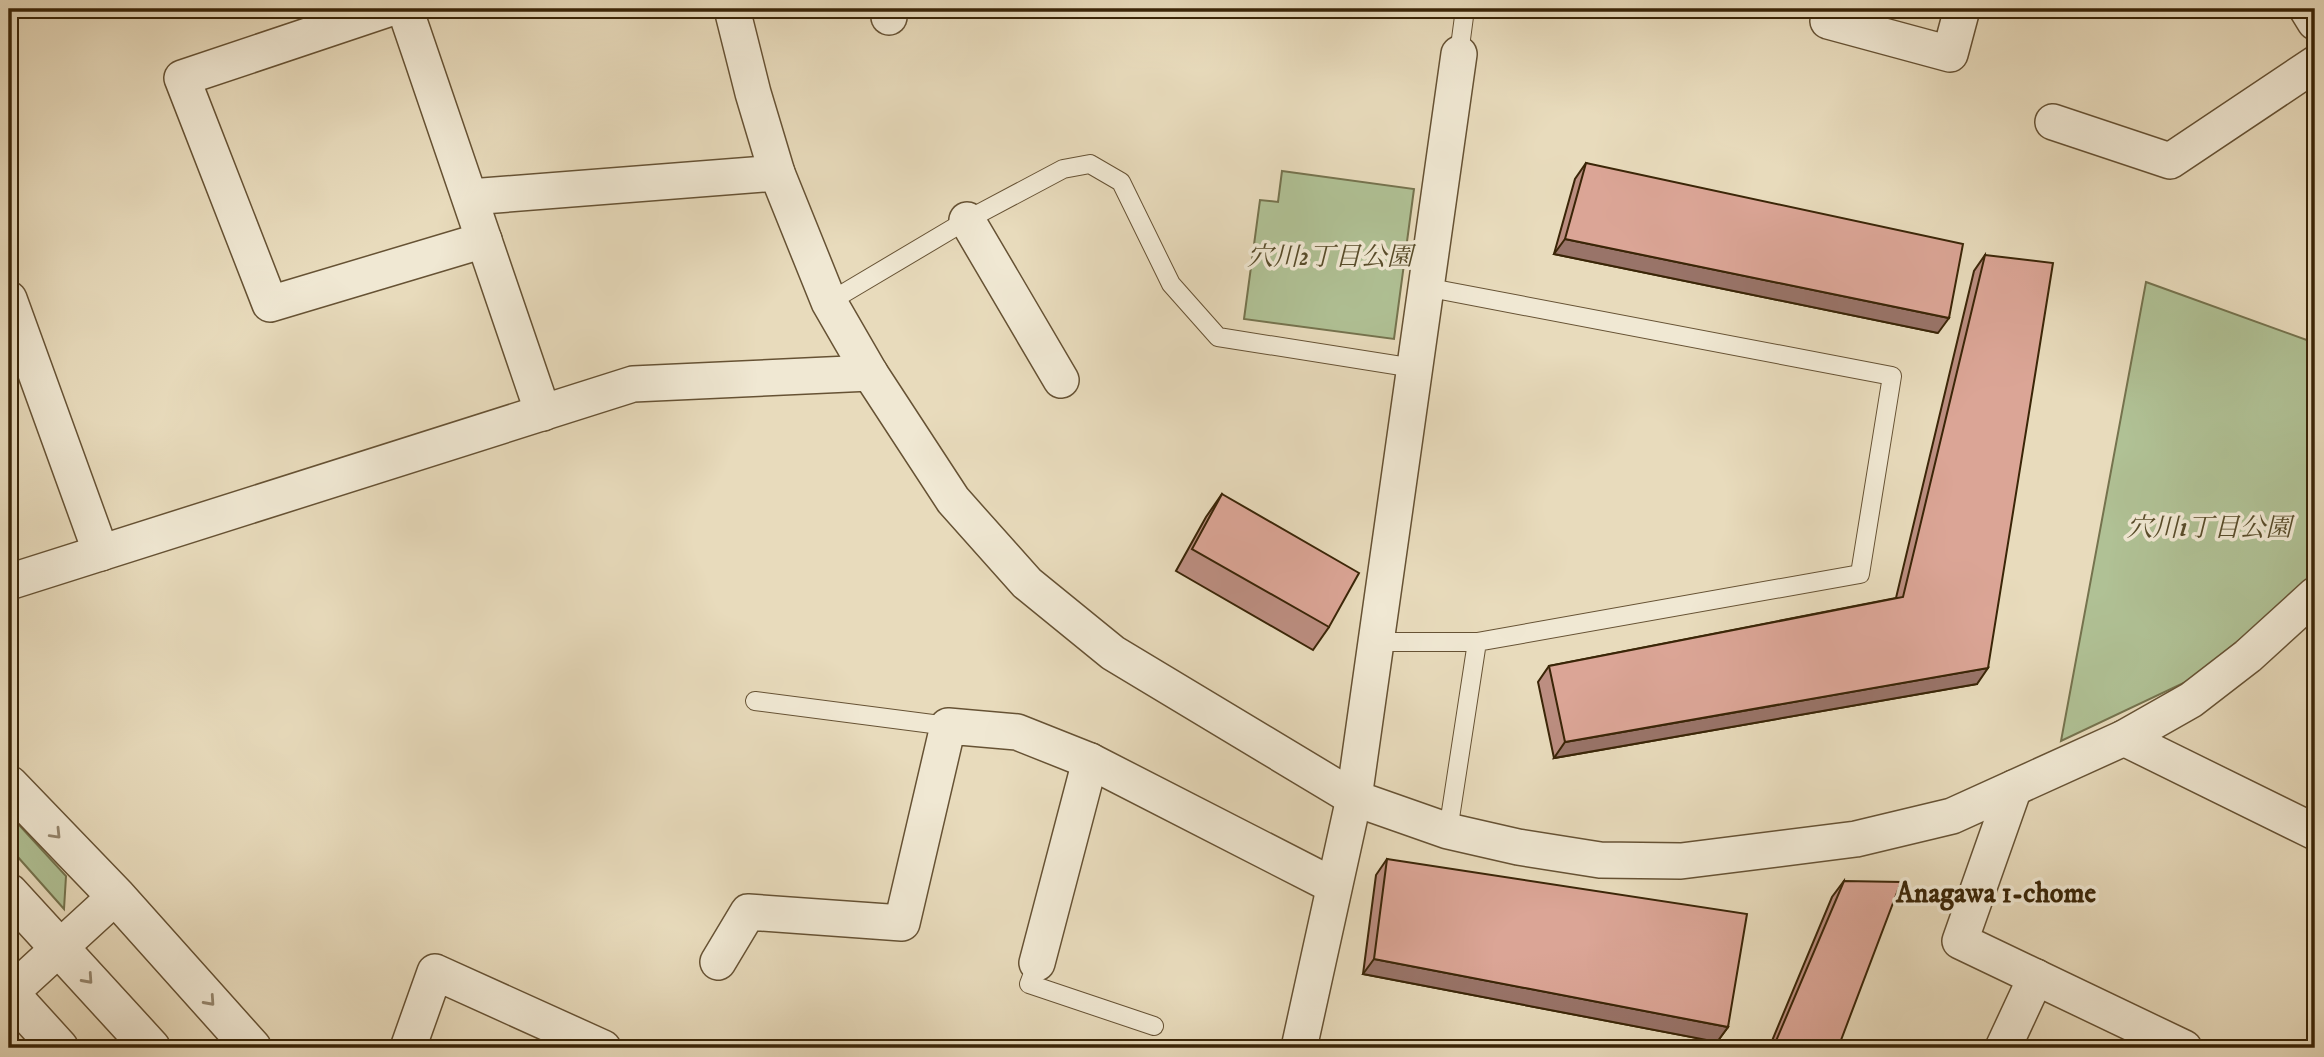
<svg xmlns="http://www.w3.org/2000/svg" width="2324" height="1057" font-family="'IM FELL DW Pica','Noto Serif JP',serif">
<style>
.green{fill:#b0c195;stroke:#75734e;stroke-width:2}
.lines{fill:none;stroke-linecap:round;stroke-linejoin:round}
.service-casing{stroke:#665234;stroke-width:20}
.minor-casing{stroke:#665234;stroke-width:38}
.tertiary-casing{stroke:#665234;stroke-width:41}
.service{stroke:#f0e8d3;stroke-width:18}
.minor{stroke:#f0e8d3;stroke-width:35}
.tertiary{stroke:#f0e8d3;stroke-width:38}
.wall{fill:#bc8e81;stroke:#3a2507;stroke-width:2}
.shaded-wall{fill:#997469;stroke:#3a2507;stroke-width:2}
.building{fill:#dba596;stroke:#3a2507;stroke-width:2}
.oneway{stroke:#95866d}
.labels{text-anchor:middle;stroke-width:7;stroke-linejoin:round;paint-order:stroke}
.park-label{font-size:26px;font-style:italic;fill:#584c2a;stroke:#f0e8d3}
.neighbourhood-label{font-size:28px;font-weight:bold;fill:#3a2507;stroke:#f0e8d3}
</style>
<rect width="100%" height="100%" fill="#e8dbbc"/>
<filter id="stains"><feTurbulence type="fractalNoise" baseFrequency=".00286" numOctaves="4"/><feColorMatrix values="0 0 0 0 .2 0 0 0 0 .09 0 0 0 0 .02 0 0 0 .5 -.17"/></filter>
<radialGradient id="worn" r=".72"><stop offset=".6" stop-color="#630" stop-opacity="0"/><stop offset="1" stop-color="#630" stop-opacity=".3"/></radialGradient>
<!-- green -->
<g class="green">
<path d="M1282,171l132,18 -20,150 -150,-20 16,-119 18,2z"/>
<path d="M2146,282l169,61v230l-35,34 -90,73 -129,61z"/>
<path d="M9,814l57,62 -2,33 -55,-62z"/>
</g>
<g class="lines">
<!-- service casing -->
<g class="service-casing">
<g id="service">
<path d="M1459,54l6,-45"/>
<path d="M1425,287l467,89 -32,198 -383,68 -29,189"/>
<path d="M829,302l138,-82 96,-51 27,-5 31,18 50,102 47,53 196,31"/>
<path d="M1375,642h102"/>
<path d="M755,701l193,25"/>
<path d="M1037,963l-8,21 125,42"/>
</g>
</g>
<!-- minor casing -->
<g class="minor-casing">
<g id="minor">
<path d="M388,9l-206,69 88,226 214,-64"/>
<path d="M405,9l138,404"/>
<path d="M732,9l21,84 24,80 52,129 41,71 83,127 74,83 86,70 241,145 94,33 70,16 82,13 81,1 175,-22 96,-23 172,-78 67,-38 57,-44 67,-61"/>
<path d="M889,9v8"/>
<path d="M1832,9l-4,12 122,33 12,-45"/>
<path d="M2307,9l8,13"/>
<path d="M2053,122l117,39 145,-97"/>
<path d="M470,197l307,-24"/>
<path d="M967,220l94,160"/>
<path d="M9,299l92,254"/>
<path d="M9,582l624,-198 237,-11"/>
<path d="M2124,738l191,94"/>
<path d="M2014,788l-54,153 224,107"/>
<path d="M718,962l30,-50 154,11 46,-197 69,6 73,29 244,125"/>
<path d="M1037,963l53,-202"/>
<path d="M9,994l107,-98"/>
<path d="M408,1048l27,-76 168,76"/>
<path d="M1299,1048l55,-250 105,-744"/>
<path d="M2003,1048l33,-71"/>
</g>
</g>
<!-- tertiary casing -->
<g class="tertiary-casing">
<g id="tertiary">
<path d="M9,785l107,111 136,152"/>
<path d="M9,893l142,155"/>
<path d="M9,993l50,55"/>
</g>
</g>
<!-- service -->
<use href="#service" class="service"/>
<!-- minor -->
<use href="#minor" class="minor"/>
<!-- tertiary -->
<use href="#tertiary" class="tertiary"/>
</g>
<!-- wall -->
<g class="wall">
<path d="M1586,163l352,170 -384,-79 21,-75z"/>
<path d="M1985,255l-8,429 -423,74 -16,-76 11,-16 347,-68 78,-327z"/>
<path d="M1222,494l107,133 -16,23 -137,-79 30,-54z"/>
<path d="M1387,859l341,168 -11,15 -354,-68 13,-99z"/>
<path d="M1844,881l-6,167h-69l63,-151z"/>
</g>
<!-- shaded-wall -->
<g class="shaded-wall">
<path d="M1565,239l384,79 -11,15 -384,-79z"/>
<path d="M1988,668l-11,16 -423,74 11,-16z"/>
<path d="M1374,959l354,68 -11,15 -354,-68z"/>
</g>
<!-- building -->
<g class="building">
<path d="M1586,163l377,81 -14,74 -384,-79z"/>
<path d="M1985,255l68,8 -65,405 -423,74 -16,-76 354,-69z"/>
<path d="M1222,494l137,79 -30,54 -137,-78z"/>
<path d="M1387,859l360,55 -19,113 -354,-68z"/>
<path d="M1844,881l57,1 -63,166h-65z"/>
</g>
<!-- one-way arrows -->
<defs><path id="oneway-chevron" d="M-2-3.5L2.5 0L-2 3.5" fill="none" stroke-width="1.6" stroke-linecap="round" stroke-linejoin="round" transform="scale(1.75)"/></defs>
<g class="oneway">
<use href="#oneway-chevron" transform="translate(56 834) rotate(46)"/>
<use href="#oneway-chevron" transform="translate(88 979) rotate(48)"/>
<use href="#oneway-chevron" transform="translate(210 1001) rotate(48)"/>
</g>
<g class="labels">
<!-- park labels -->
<g class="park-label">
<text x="1330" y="265">穴川2丁目公園</text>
<text x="2209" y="536">穴川1丁目公園</text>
</g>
<!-- neighbourhood labels -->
<g class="neighbourhood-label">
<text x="1996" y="902">Anagawa 1-chome</text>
</g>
</g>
<!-- margin -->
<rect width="2324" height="1057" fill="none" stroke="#e8dbbc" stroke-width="35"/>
<rect x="10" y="10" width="2303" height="1036" fill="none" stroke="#3a2507" stroke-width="3.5"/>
<rect x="18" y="18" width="2289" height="1022" fill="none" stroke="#3a2507" stroke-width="2"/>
<rect width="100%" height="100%" filter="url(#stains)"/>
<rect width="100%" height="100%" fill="url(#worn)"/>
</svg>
